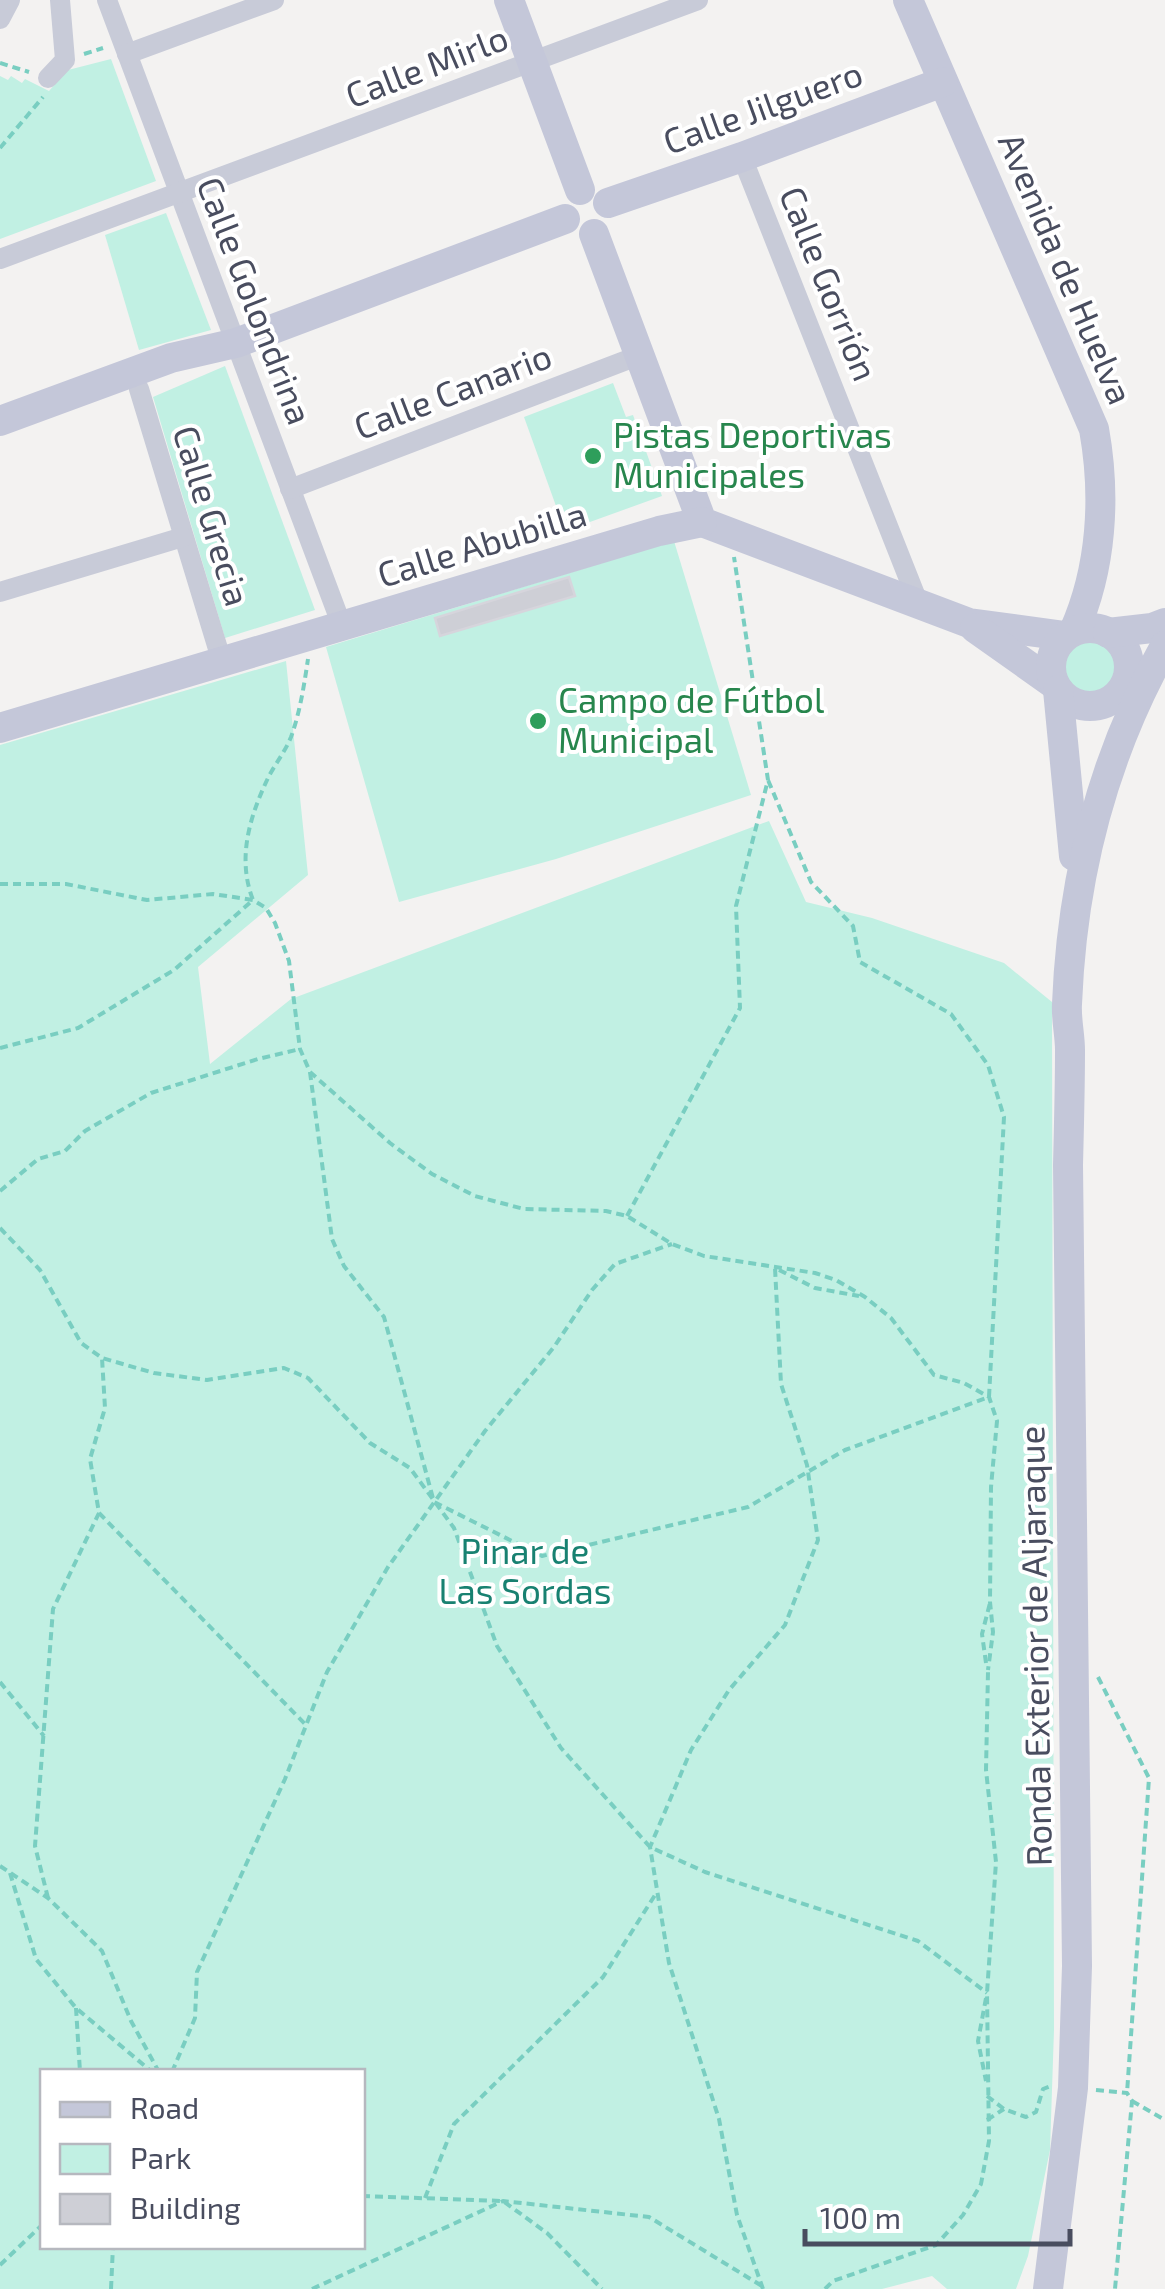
<svg xmlns="http://www.w3.org/2000/svg" width="1165" height="2289" font-family="'Exo 2',sans-serif">
<style>
.green{fill:#c1f0e3;fill-rule:evenodd}
.building{fill:#cecfd6;stroke:#d6d5dc;stroke-width:2.5}
.lines{fill:none;stroke-linecap:round;stroke-linejoin:round}
.path{stroke:#79cec1;stroke-width:4;stroke-dasharray:8 5;stroke-linecap:butt}
.street{stroke:#c8cbd8;stroke-width:20}
.secondary{stroke:#c4c7d9;stroke-width:30}
.leisure-dot{fill:#2e9e5b;stroke:#fff;stroke-width:4}
.labels{text-anchor:middle;stroke-width:8;stroke-linejoin:round;paint-order:stroke}
.street-label{font-size:35px;fill:#494d5f;stroke:#fff}
.leisure-label{font-size:35px;fill:#27864d;stroke:#fff;text-anchor:start}
.park-label{font-size:35px;fill:#188171;stroke:#fff}
</style>
<rect width="100%" height="100%" fill="#f3f2f1"/>
<!-- green -->
<g class="green">
<path d="M111,59l45,122 -156,58v-163l8,4 3,-4 11,7 3,-4 24,12 19,-21z"/>
<path d="M166,213l45,117 -72,20 -34,-115z"/>
<path d="M225,366l90,244 -90,28 -72,-241z"/>
<path d="M613,383l13,34 7,-2 29,81 -97,35 -41,-114z"/>
<path d="M674,541l77,254 -195,64 -157,43 -73,-255z"/>
<circle cx="1089" cy="667" r="28"/>
<path d="M286,661l22,214 -110,92 12,97 81,-65 478,-178 37,81 66,16 132,45 48,39 2,1028 -4,120 -22,106 -12,33h-69l-15,-13 -50,13h-882v-1544zM42,2072h320v174h-320z"/>
</g>
<!-- building -->
<path class="building" d="M569,577l6,19 -135,40 -5,-18z"/>
<g class="lines">
<!-- path -->
<g class="path">
<path d="M84,54l19,-6"/>
<path d="M0,63l29,9"/>
<path d="M0,148l43,-51"/>
<path d="M0,884h66l81,16 66,-6 40,6 13,8 9,15 14,38 11,88 10,23 80,71 42,31 43,22 49,13 82,2 21,5 45,28 32,12 111,17 21,7 29,17 26,21 43,57 30,8 25,14 8,24 -6,66 -1,115 3,30 -5,38"/>
<path d="M0,1048l78,-20 96,-58 79,-70c-16,-41 -4,-82 15,-122 7,-14 17,-26 23,-41 9,-25 13,-51 17,-78"/>
<path d="M310,1072l22,167 12,27 40,51 50,185 108,54 206,-49 97,-57 144,-53 15,-280 -16,-52 -37,-51 -91,-52 -7,-36 -42,-44 -43,-102"/>
<path d="M0,1191l38,-32 27,-8 20,-20 66,-38 107,-34 42,-10"/>
<path d="M627,1216l113,-208 -4,-102 32,-126 -34,-223"/>
<path d="M0,1228l40,42 41,73 21,15 52,15 53,7 77,-12 24,10 62,65 40,25 44,60 43,118 64,102 89,99 55,25 213,69 69,52"/>
<path d="M779,1270l36,18 44,8"/>
<path d="M99,1513l206,211"/>
<path d="M986,1663l-4,-29 8,-31"/>
<path d="M1098,1677l51,101 -22,315"/>
<path d="M0,1682l44,54"/>
<path d="M0,1866l48,32 54,53 29,70 28,51"/>
<path d="M10,1873l26,86 40,49 76,64"/>
<path d="M48,1898l-13,-52 18,-237 46,-96 -9,-54 15,-51 -3,-50"/>
<path d="M986,1998l-8,43 8,40"/>
<path d="M76,2008l4,64"/>
<path d="M172,2072l23,-54 2,-46 88,-193 42,-107 61,-105 97,-136 69,-84 38,-57 23,-26 57,-20"/>
<path d="M1096,2090l31,3 5,8 -17,188"/>
<path d="M987,2096l17,13 22,8 10,-5 7,-23 8,-3"/>
<path d="M1132,2101l33,19"/>
<path d="M987,2120l17,-11"/>
<path d="M362,2196l141,5 44,32 55,56"/>
<path d="M425,2198l29,-74 149,-147 54,-85"/>
<path d="M0,2265l42,-40"/>
<path d="M111,2289l2,-43"/>
<path d="M312,2289l191,-88 146,16 113,69"/>
<path d="M763,2289l-26,-74 -18,-96 -50,-156 -19,-116 41,-97 38,-60 56,-65 33,-85 -11,-75 -26,-81 -6,-116"/>
<path d="M825,2289l8,-8 103,-36 27,-30 18,-31 8,-43 -2,-148 9,-131 -10,-92 2,-98"/>
</g>
<!-- street -->
<g class="street">
<path d="M107,0l235,626"/>
<path d="M0,19l10,-19"/>
<path d="M127,54l147,-54"/>
<path d="M48,78l17,-18 -5,-60"/>
<path d="M742,157l176,445"/>
<path d="M0,259l698,-259"/>
<path d="M139,389l83,273"/>
<path d="M290,489l350,-134"/>
<path d="M0,592l183,-55"/>
</g>
<!-- secondary -->
<g class="secondary">
<path d="M509,0l71,190"/>
<path d="M908,0l186,429c12,67 8,139 -20,202"/>
<path d="M608,203l134,-46 201,-75"/>
<path d="M594,234l108,288 267,101 96,13"/>
<path d="M0,421l171,-63 65,-15 329,-124"/>
<path d="M975,628l79,56"/>
<circle cx="1090" cy="667" r="39"/>
<path d="M1108,633l44,-5 13,-5"/>
<path d="M1058,690l16,166"/>
<path d="M0,728l659,-197 43,-9"/>
<path d="M1048,2289l25,-201 4,-122 -9,-801c1,-39 2,-77 2,-115 0,-15 -4,-31 -3,-46 5,-127 36,-248 98,-358"/>
</g>
</g>
<!-- markers -->
<g class="leisure-dot">
<circle cx="593" cy="456" r="10"/>
<circle cx="538" cy="721" r="10"/>
</g>
<g class="labels">
<!-- street labels -->
<g class="street-label">
<text transform="translate(427 67) rotate(-21)" y="12">Calle Mirlo</text>
<text transform="translate(763 108) rotate(-20)" y="12">Calle Jilguero</text>
<text transform="translate(1065 269) rotate(67)" y="12">Avenida de Huelva</text>
<text transform="translate(828 284) rotate(68)" y="12">Calle Gorrión</text>
<text transform="translate(254 301) rotate(69)" y="12">Calle Golondrina</text>
<text transform="translate(453 392) rotate(-21)" y="12">Calle Canario</text>
<text transform="translate(211 516) rotate(73)" y="12">Calle Grecia</text>
<text transform="translate(482 545) rotate(-17)" y="12">Calle Abubilla</text>
<text transform="translate(1036 1646) rotate(-91)" y="12">Ronda Exterior de Aljaraque</text>
</g>
<!-- leisure labels -->
<g class="leisure-label">
<text x="613" y="448">Pistas Deportivas<tspan x="613" dy="40">Municipales</tspan></text>
<text x="558" y="713">Campo de Fútbol<tspan x="558" dy="40">Municipal</tspan></text>
</g>
<!-- park labels -->
<g class="park-label">
<text x="525" y="1564">Pinar de<tspan x="525" dy="40">Las Sordas</tspan></text>
</g>
</g>
<!-- legend -->
<rect x="40" y="2069" width="325" height="180" fill="#ffffff" stroke="#b6b8bf" stroke-width="2.5"/>
<rect x="60" y="2102" width="50" height="15" fill="#c4c7d9" stroke="#b6b8bf" stroke-width="2.5"/>
<text x="130" y="2119" font-size="30" fill="#494d5f">Road</text>
<rect x="60" y="2144" width="50" height="30" fill="#c1f0e3" stroke="#b6b8bf" stroke-width="2.5"/>
<text x="130" y="2169" font-size="30" fill="#494d5f">Park</text>
<rect x="60" y="2194" width="50" height="30" fill="#cecfd6" stroke="#b6b8bf" stroke-width="2.5"/>
<text x="130" y="2219" font-size="30" fill="#494d5f">Building</text>
<!-- scale -->
<path d="M805 2229v15h265v-15" fill="none" stroke="#494d5f" stroke-width="5"/>
<text x="820" y="2229" font-size="30" fill="#494d5f" stroke="#ffffff" stroke-width="8" paint-order="stroke">100 m</text>
</svg>
